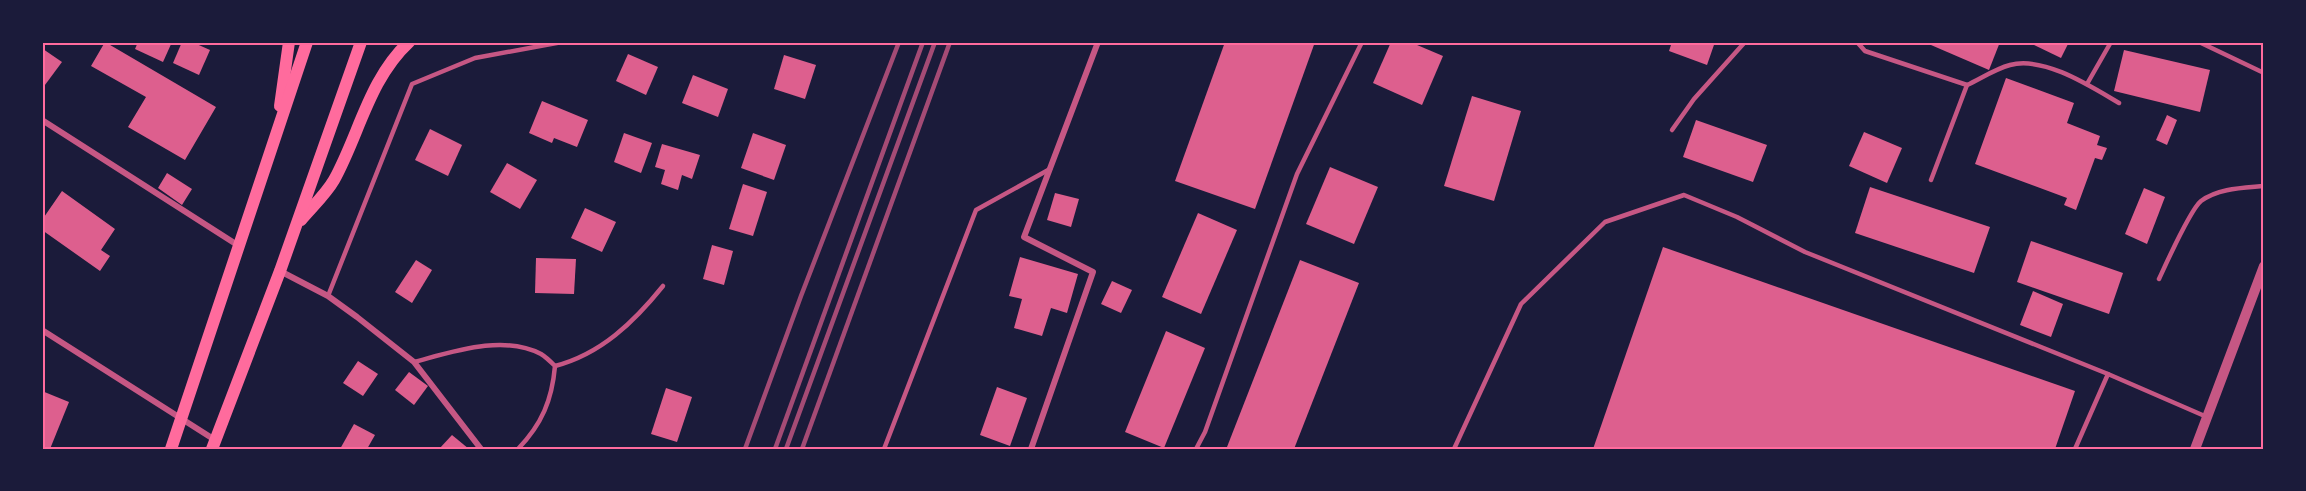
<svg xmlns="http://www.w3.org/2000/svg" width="2306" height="491" font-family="Ubuntu,sans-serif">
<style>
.building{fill:#dd5f8e}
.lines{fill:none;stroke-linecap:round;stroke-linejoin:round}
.service{stroke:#c65784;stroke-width:4.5}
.minor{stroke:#c65784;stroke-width:6}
.tertiary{stroke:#c65784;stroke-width:10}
.secondary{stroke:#ff6b9d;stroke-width:12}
.rail{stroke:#a44b75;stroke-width:4.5}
.neatline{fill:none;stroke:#ff6b9d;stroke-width:2}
</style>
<rect width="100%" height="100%" fill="#1b1b3a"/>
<!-- building -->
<g class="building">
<path d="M105,42l111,65 -31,53 -57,-33 18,-30 -55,-31z"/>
<path d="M138,42h34l-9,20 -28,-13z"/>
<path d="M182,42h10l18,8 -11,25 -26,-12z"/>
<path d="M1225,42h90l-60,167 -80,-28z"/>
<path d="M1391,42h19l33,14 -21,49 -49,-22z"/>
<path d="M1672,42h43l-8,23 -38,-14z"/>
<path d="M1924,42h76l-11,28z"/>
<path d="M2028,42h41l-8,16z"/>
<path d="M43,49l19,13 -20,27v-39z"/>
<path d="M2124,50l86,20 -10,42 -86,-21z"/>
<path d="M628,54l30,13 -12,28 -30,-14z"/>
<path d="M784,55l32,10 -11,34 -31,-10z"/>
<path d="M693,75l35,14 -10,28 -36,-14z"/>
<path d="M2006,78l68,25 -7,20 33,13 -3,9 10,3 -5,12 -7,-2 -19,52 -12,-5 3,-7 -92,-34z"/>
<path d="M1472,96l49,15 -27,90 -50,-15z"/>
<path d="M542,101l46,19 -11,27 -23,-9 -2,5 -23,-10z"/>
<path d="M2167,115l10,5 -10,25 -11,-5z"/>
<path d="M1696,120l71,25 -14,37 -70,-25z"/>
<path d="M430,129l32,16 -14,31 -33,-16z"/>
<path d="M1864,132l38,16 -15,35 -38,-17z"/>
<path d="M624,133l28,10 -11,30 -27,-11z"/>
<path d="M753,133l33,12 -12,35 -33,-12z"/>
<path d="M662,144l38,11 -8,24 -10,-4 -4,15 -17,-6 4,-14 -10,-3z"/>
<path d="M507,163l30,17 -17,29 -30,-17z"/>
<path d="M1330,167l48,20 -24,57 -48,-20z"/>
<path d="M167,173l25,16 -10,16 -24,-17z"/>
<path d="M743,184l24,8 -14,44 -24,-7z"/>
<path d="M1870,187l120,40 -16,46 -119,-40z"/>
<path d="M2144,188l21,9 -18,47 -22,-10z"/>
<path d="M62,191l53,38 -14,21 9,6 -10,15 -58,-41v-10z"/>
<path d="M1055,193l24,6 -8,28 -24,-7z"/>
<path d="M585,208l31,14 -14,30 -31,-14z"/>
<path d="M1198,213l39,17 -36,84 -39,-17z"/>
<path d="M2031,241l92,32 -14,41 -92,-32z"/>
<path d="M712,245l21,6 -9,34 -21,-6z"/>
<path d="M1663,247l412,144 -20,58h-462z"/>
<path d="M1020,257l58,17 -11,39 -16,-5 -9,28 -28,-8 8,-29 -13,-3z"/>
<path d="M536,258l40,1 -2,35 -39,-1z"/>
<path d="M416,260l16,10 -20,33 -17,-11z"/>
<path d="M1300,260l59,23 -65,166h-61l-6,-2z"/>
<path d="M1112,281l20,9 -11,23 -20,-9z"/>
<path d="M2033,291l30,13 -12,33 -31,-12z"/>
<path d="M1166,331l39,17 -41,100 -39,-16z"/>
<path d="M358,361l20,13 -15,22 -20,-13z"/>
<path d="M409,372l19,14 -14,19 -19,-15z"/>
<path d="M997,387l30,11 -17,48 -30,-11z"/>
<path d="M666,388l26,9 -15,45 -26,-8z"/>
<path d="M42,391l27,11 -19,47h-8z"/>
<path d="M354,424l21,11 -8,14h-27z"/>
<path d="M452,435l17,14h-30z"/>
</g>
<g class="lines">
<!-- service -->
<g class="service">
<path d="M1857,42l8,9 102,34"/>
<path d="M2199,42l65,31"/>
<path d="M2087,84l24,-42"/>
<path d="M1672,130l22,-31 51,-57"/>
<path d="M1931,180l36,-95c13,-6 28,-16 43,-20 34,-9 80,21 109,38"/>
<path d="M2159,279c7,-15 31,-69 42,-78 18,-13 42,-13 63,-15"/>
<path d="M328,296l84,-212 63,-26 87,-16"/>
<path d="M414,362c38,-10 89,-28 127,-8 5,3 10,8 14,12 -3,34 -13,58 -37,83"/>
<path d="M555,366c46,-12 79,-44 108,-80"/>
<path d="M884,449l92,-239 74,-41"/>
<path d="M1196,449l9,-17 92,-258 65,-132"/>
<path d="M1454,449l67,-145 84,-82 79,-27 53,22 68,35 303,122"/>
<path d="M2075,449l33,-75 99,43"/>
</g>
<!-- minor -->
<g class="minor">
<path d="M42,120l197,126"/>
<path d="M280,271l48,25 29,21 57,45 67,87"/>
<path d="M42,330l173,110"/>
<path d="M1031,449l62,-177 -69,-35 74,-195"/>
</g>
<!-- tertiary -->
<path class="tertiary" d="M2195,449l69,-183"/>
<!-- secondary -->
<g class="secondary">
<path d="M280,106l9,-64"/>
<path d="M301,220c11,-13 25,-26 33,-40 25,-45 35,-101 75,-138"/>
<path d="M171,449l136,-407"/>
<path d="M212,449l68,-178 81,-229"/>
</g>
<!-- rail -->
<g class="rail">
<path d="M745,449l56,-153 98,-254"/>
<path d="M775,449l148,-407"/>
<path d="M786,449l149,-407"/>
<path d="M802,449l148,-407"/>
</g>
</g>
<!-- border -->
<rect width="2306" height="491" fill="none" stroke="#1b1b3a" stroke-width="87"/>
<rect x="44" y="44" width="2218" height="404" class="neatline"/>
</svg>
